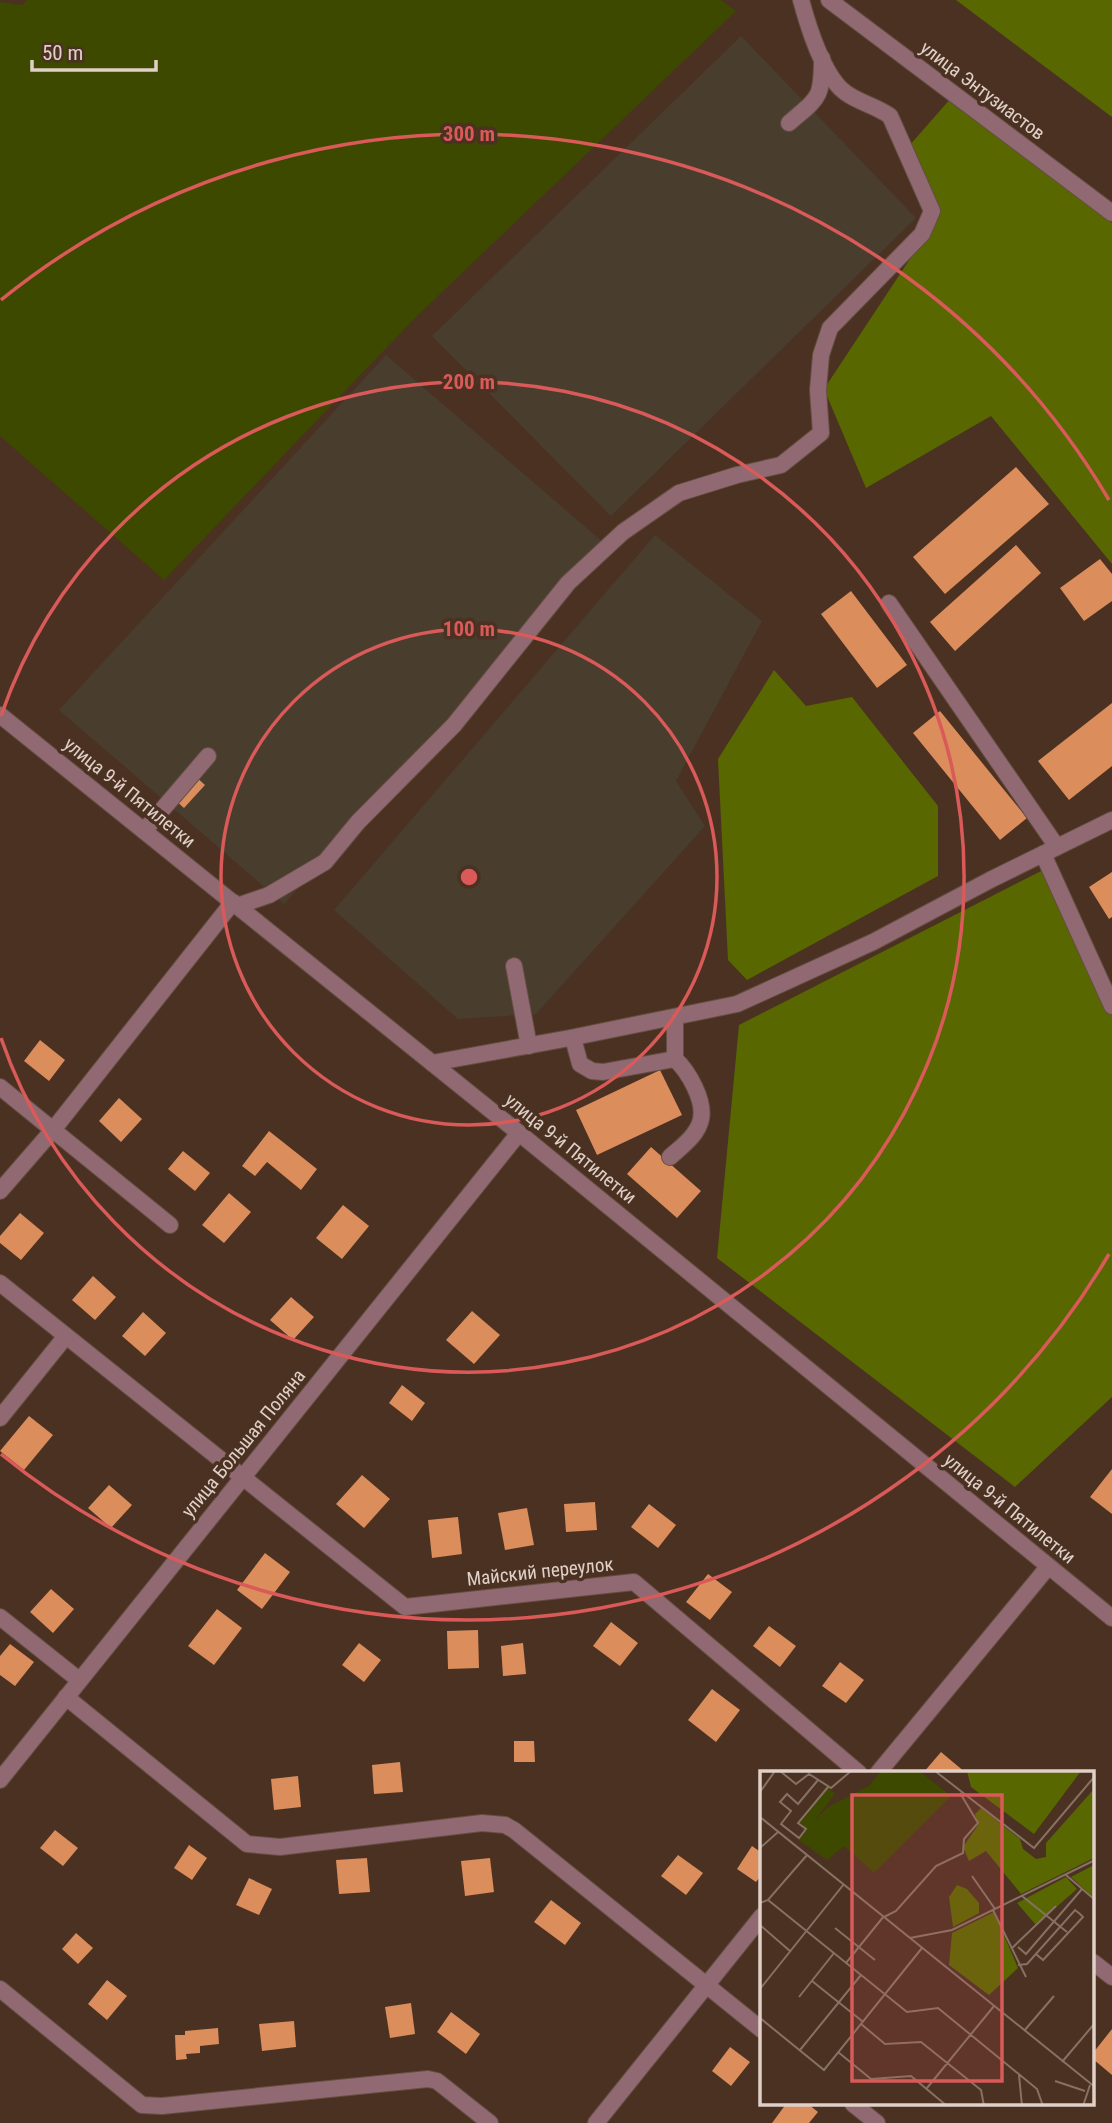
<svg xmlns="http://www.w3.org/2000/svg" width="1112" height="2123" font-family="'Roboto Condensed',sans-serif">
<style>
.industrial{fill:#493d2e}
.green{fill:#3e4900}
.forest{fill:#596700}
.building{fill:#db8d5c}
.lines{fill:none;stroke-linecap:round;stroke-linejoin:round}
.minor-casing{stroke:#654e40;stroke-width:18}
.minor{stroke:#906973;stroke-width:16}
.ring{fill:none;stroke:#d95a58;stroke-width:3.5}
.labels{text-anchor:middle;stroke-width:7;stroke-linejoin:round;paint-order:stroke}
.street-label{font-size:19px;fill:#e0d0c7;stroke:#4a3122}
.inset-road{fill:none;stroke:#867164;stroke-width:2}
.view{fill:#d95a58;fill-opacity:0.15;stroke:#d95a58;stroke-width:3.5}
.inset-edge{fill:none;stroke:#e0d0c7;stroke-width:3.5}
.centre{fill:#d95a58;stroke:#4a3122;stroke-width:3.5}
.ring-label{font-size:21px;text-anchor:middle;font-weight:bold;fill:#d95a58;stroke:#4a3122;stroke-width:7;stroke-linejoin:round;paint-order:stroke}
</style>
<rect width="100%" height="100%" fill="#4a3122"/>
<!-- industrial -->
<g class="industrial">
<path d="M741,36l175,182 -305,298 -179,-180z"/>
<path d="M386,355l219,189 -321,360 -225,-194z"/>
<path d="M655,535l107,86 -86,160 29,45 -169,188 -78,5 -124,-109z"/>
</g>
<!-- green -->
<path class="green" d="M27,0h694l15,11 -321,307 -251,262 -164,-144v-434l22,3z"/>
<!-- forest -->
<g class="forest">
<path d="M956,0h156v117z"/>
<path d="M952,97l160,126v341l-121,-148 -125,72 -42,-99 111,-168 -26,-75z"/>
<path d="M774,670l32,36 46,-9 86,109v70l-191,104 -19,-20 -10,-201z"/>
<path d="M1051,866l61,143v388l-97,90 -298,-229 22,-233z"/>
</g>
<!-- building -->
<g class="building">
<path d="M1016,467l33,37 -104,90 -32,-37z"/>
<path d="M1016,545l25,28 -86,78 -25,-29z"/>
<path d="M1100,559l12,15v27l-28,20 -24,-33z"/>
<path d="M851,591l56,74 -30,23 -56,-74z"/>
<path d="M1112,703v63l-43,34 -31,-39z"/>
<path d="M940,711l87,107 -27,22 -87,-107z"/>
<path d="M195,776l10,9 -21,23 -10,-9z"/>
<path d="M1112,872v45l-3,2 -20,-32z"/>
<path d="M40,1040l25,20 -16,21 -25,-20z"/>
<path d="M660,1070l22,45 -85,40 -21,-45z"/>
<path d="M119,1098l23,21 -21,23 -22,-21z"/>
<path d="M269,1131l48,38 -16,21 -34,-28 -12,14 -13,-10z"/>
<path d="M651,1147l50,44 -24,27 -50,-44z"/>
<path d="M183,1151l27,22 -15,18 -27,-22z"/>
<path d="M229,1193l22,19 -27,31 -22,-18z"/>
<path d="M343,1205l26,21 -27,33 -26,-21z"/>
<path d="M20,1213l24,20 -23,27 -21,-17v-7z"/>
<path d="M93,1276l23,21 -21,23 -23,-20z"/>
<path d="M291,1297l23,20 -21,23 -23,-20z"/>
<path d="M472,1311l28,24 -26,29 -28,-24z"/>
<path d="M143,1312l23,21 -21,23 -23,-20z"/>
<path d="M402,1385l23,18 -13,18 -23,-18z"/>
<path d="M29,1416l24,19 -29,35 -24,-19z"/>
<path d="M1112,1469v45l-22,-17z"/>
<path d="M362,1475l28,24 -26,29 -28,-24z"/>
<path d="M109,1485l23,20 -21,23 -23,-20z"/>
<path d="M595,1502l2,28 -31,2 -2,-28z"/>
<path d="M649,1504l27,21 -18,23 -27,-21z"/>
<path d="M527,1508l7,37 -29,5 -7,-37z"/>
<path d="M458,1517l4,37 -30,4 -4,-38z"/>
<path d="M265,1553l25,19 -28,37 -25,-19z"/>
<path d="M708,1574l24,18 -22,28 -24,-18z"/>
<path d="M51,1589l23,20 -21,24 -23,-21z"/>
<path d="M217,1609l25,19 -28,37 -26,-19z"/>
<path d="M611,1622l27,21 -18,23 -27,-20z"/>
<path d="M769,1626l27,20 -16,21 -27,-21z"/>
<path d="M478,1630l1,38 -31,1 -1,-38z"/>
<path d="M359,1643l22,17 -17,22 -22,-17z"/>
<path d="M523,1643l3,31 -23,2 -2,-30z"/>
<path d="M10,1644l24,18 -19,24 -15,-11v-19z"/>
<path d="M840,1662l24,18 -18,23 -24,-17z"/>
<path d="M712,1689l28,21 -24,32 -28,-22z"/>
<path d="M514,1741h20l1,21h-21z"/>
<path d="M941,1752l25,21h-43z"/>
<path d="M400,1762l3,30 -29,2 -2,-29z"/>
<path d="M298,1776l3,31 -27,3 -3,-31z"/>
<path d="M55,1830l23,18 -15,18 -23,-18z"/>
<path d="M189,1845l18,13 -15,22 -18,-12z"/>
<path d="M752,1846l10,7v21l-6,8 -19,-13z"/>
<path d="M678,1855l25,18 -17,22 -25,-19z"/>
<path d="M367,1858l3,34 -31,2 -3,-34z"/>
<path d="M490,1858l4,34 -29,4 -4,-35z"/>
<path d="M249,1878l23,11 -13,26 -23,-10z"/>
<path d="M551,1900l30,23 -16,22 -31,-23z"/>
<path d="M76,1933l17,15 -15,16 -16,-15z"/>
<path d="M107,1980l20,16 -20,24 -19,-16z"/>
<path d="M411,2003l4,31 -25,4 -5,-31z"/>
<path d="M451,2012l29,22 -14,20 -29,-22z"/>
<path d="M294,2021l2,26 -34,4 -3,-27z"/>
<path d="M218,2028l1,16 -19,2v7l-14,1 1,5 -11,1 -1,-25h10v-4z"/>
<path d="M1112,2029v46l-19,-16v-6z"/>
<path d="M730,2047l20,15 -19,24 -19,-15z"/>
<path d="M786,2104h22l10,8 -9,11h-37z"/>
</g>
<g class="lines">
<!-- minor casing -->
<g class="minor-casing">
<g id="minor">
<path d="M829,0l283,213"/>
<path d="M789,123c30,-26 33,-24 33,-65"/>
<path d="M889,603l168,244"/>
<path d="M0,715l519,418 593,485"/>
<path d="M144,831l64,-75"/>
<path d="M1043,854l69,152"/>
<path d="M237,906l32,-11 56,-33 33,-40 96,-97 114,-142 55,-51 56,-39 58,-18 44,-10 40,-32 -3,-43 3,-35 9,-27 92,-94 10,-23 -42,-95c-14,-10 -30,-13 -44,-23 -22,-15 -38,-67 -45,-93"/>
<path d="M514,966l15,80"/>
<path d="M573,1038l7,26 12,7 11,1 72,-13"/>
<path d="M432,1063l138,-25 167,-34 136,-62 119,-63 120,-59"/>
<path d="M0,1087l170,138"/>
<path d="M670,1157c11,-10 28,-22 31,-38 4,-19 -13,-48 -26,-60v-42"/>
<path d="M0,1191l53,-61 180,-228"/>
<path d="M0,1283l405,324 229,-25 225,191"/>
<path d="M0,1418l66,-82"/>
<path d="M0,1617l79,63"/>
<path d="M66,1697l181,147 33,3 202,-24 23,2 9,5 248,200"/>
<path d="M878,1773l170,-206"/>
<path d="M0,1780l519,-647"/>
<path d="M1093,1962l19,15"/>
<path d="M0,1989l142,116 20,1 266,-27 9,2 53,42"/>
<path d="M853,2104l24,19"/>
<path d="M596,2123l166,-207"/>
</g>
</g>
<!-- minor -->
<use href="#minor" class="minor"/>
</g>
<!-- distance rings -->
<g class="ring">
<circle cx="469" cy="877" r="248"/>
<path d="M1 716A495 495 0 1 1 1 1038"/>
<path d="M1109 1254A743 743 0 0 1 1 1454M1 300A743 743 0 0 1 1109 500"/>
</g>
<g class="labels">
<!-- street labels -->
<g class="street-label">
<text transform="translate(983 90) rotate(37)" y="7">улица Энтузиастов</text>
<text transform="translate(130 792) rotate(39)" y="7">улица 9-й Пятилетки</text>
<text transform="translate(571 1148) rotate(39)" y="7">улица 9-й Пятилетки</text>
<text transform="translate(243 1443) rotate(-51)" y="7">улица Большая Поляна</text>
<text transform="translate(1010 1508) rotate(39)" y="7">улица 9-й Пятилетки</text>
<text transform="translate(540 1571) rotate(-6)" y="7">Майский переулок</text>
</g>
</g>
<!-- overview -->
<g transform="translate(760 1771)">
<rect width="334" height="334" fill="#4a3122"/>
<path d="M121,0h38l32,25 -77,77 -30,-27 -17,14 -28,-20 8,-10 -7,-8 28,-34 7,6 -20,26 13,-13 41,-21z" fill="#3e4900"/>
<path d="M207,0h114l-47,63 -63,-47zM334,18v69l-73,36 -35,-43 -17,10 -6,-14 15,-22 -3,-11 6,-6 39,31 3,10 13,10 10,-2v-14zM334,94v33l-23,-21zM306,106l11,12 -41,36 -19,-22zM197,114l10,4 12,14v10l-26,14 -4,-30zM234,141l24,56 -29,27 -40,-30 3,-32z" fill="#596700"/>
<path class="inset-road" d="M20,0l16,13 13,-10 22,14 20,-17M175,0l99,77 61,-72M58,9l-20,24 -11,-10 -7,8 11,9 -10,13 18,14 7,-9 -8,-6 30,-36M0,21l15,-21M0,46l335,270M0,77l18,-16M306,104l29,25M212,105l23,33M262,125l45,36M8,129l139,112 31,-4 99,81 6,17M0,132l8,-3 39,-45M233,139l33,67M124,146l12,-6 40,-45 27,-13 1,-14 14,-16 -18,-30M0,154l30,26M75,157l40,32M150,167l42,-8 143,-70M258,176l8,7 56,-65M251,178l45,-43M86,192l38,-47M258,194l9,-1 48,-54 5,4 3,3 -40,43 -7,-6M52,210l50,40M0,218l84,-105M39,226l35,-44M0,247l64,52 98,-122M101,253l24,20 36,-2 60,48 3,16M264,260l30,-35M40,279l61,-75M78,281l33,27 40,-3 36,30M302,291l33,-39M259,304l3,31M295,310l30,10M167,317l67,-82M323,335l7,-21"/>
<path class="view" d="M92,24h150v286h-150z"/>
<rect width="334" height="334" class="inset-edge"/>
</g>
<circle cx="469" cy="877" r="10" class="centre"/>
<g class="ring-label">
<text x="469" y="141">300 m</text>
<text x="469" y="389">200 m</text>
<text x="469" y="636">100 m</text>
</g>
<!-- scale -->
<path d="M32 60v10h124v-10" fill="none" stroke="#e0d0c7" stroke-width="3.5"/>
<text x="42" y="60" font-size="21" fill="#e0d0c7" stroke="#4a3122" stroke-width="5" paint-order="stroke">50 m</text>
</svg>
